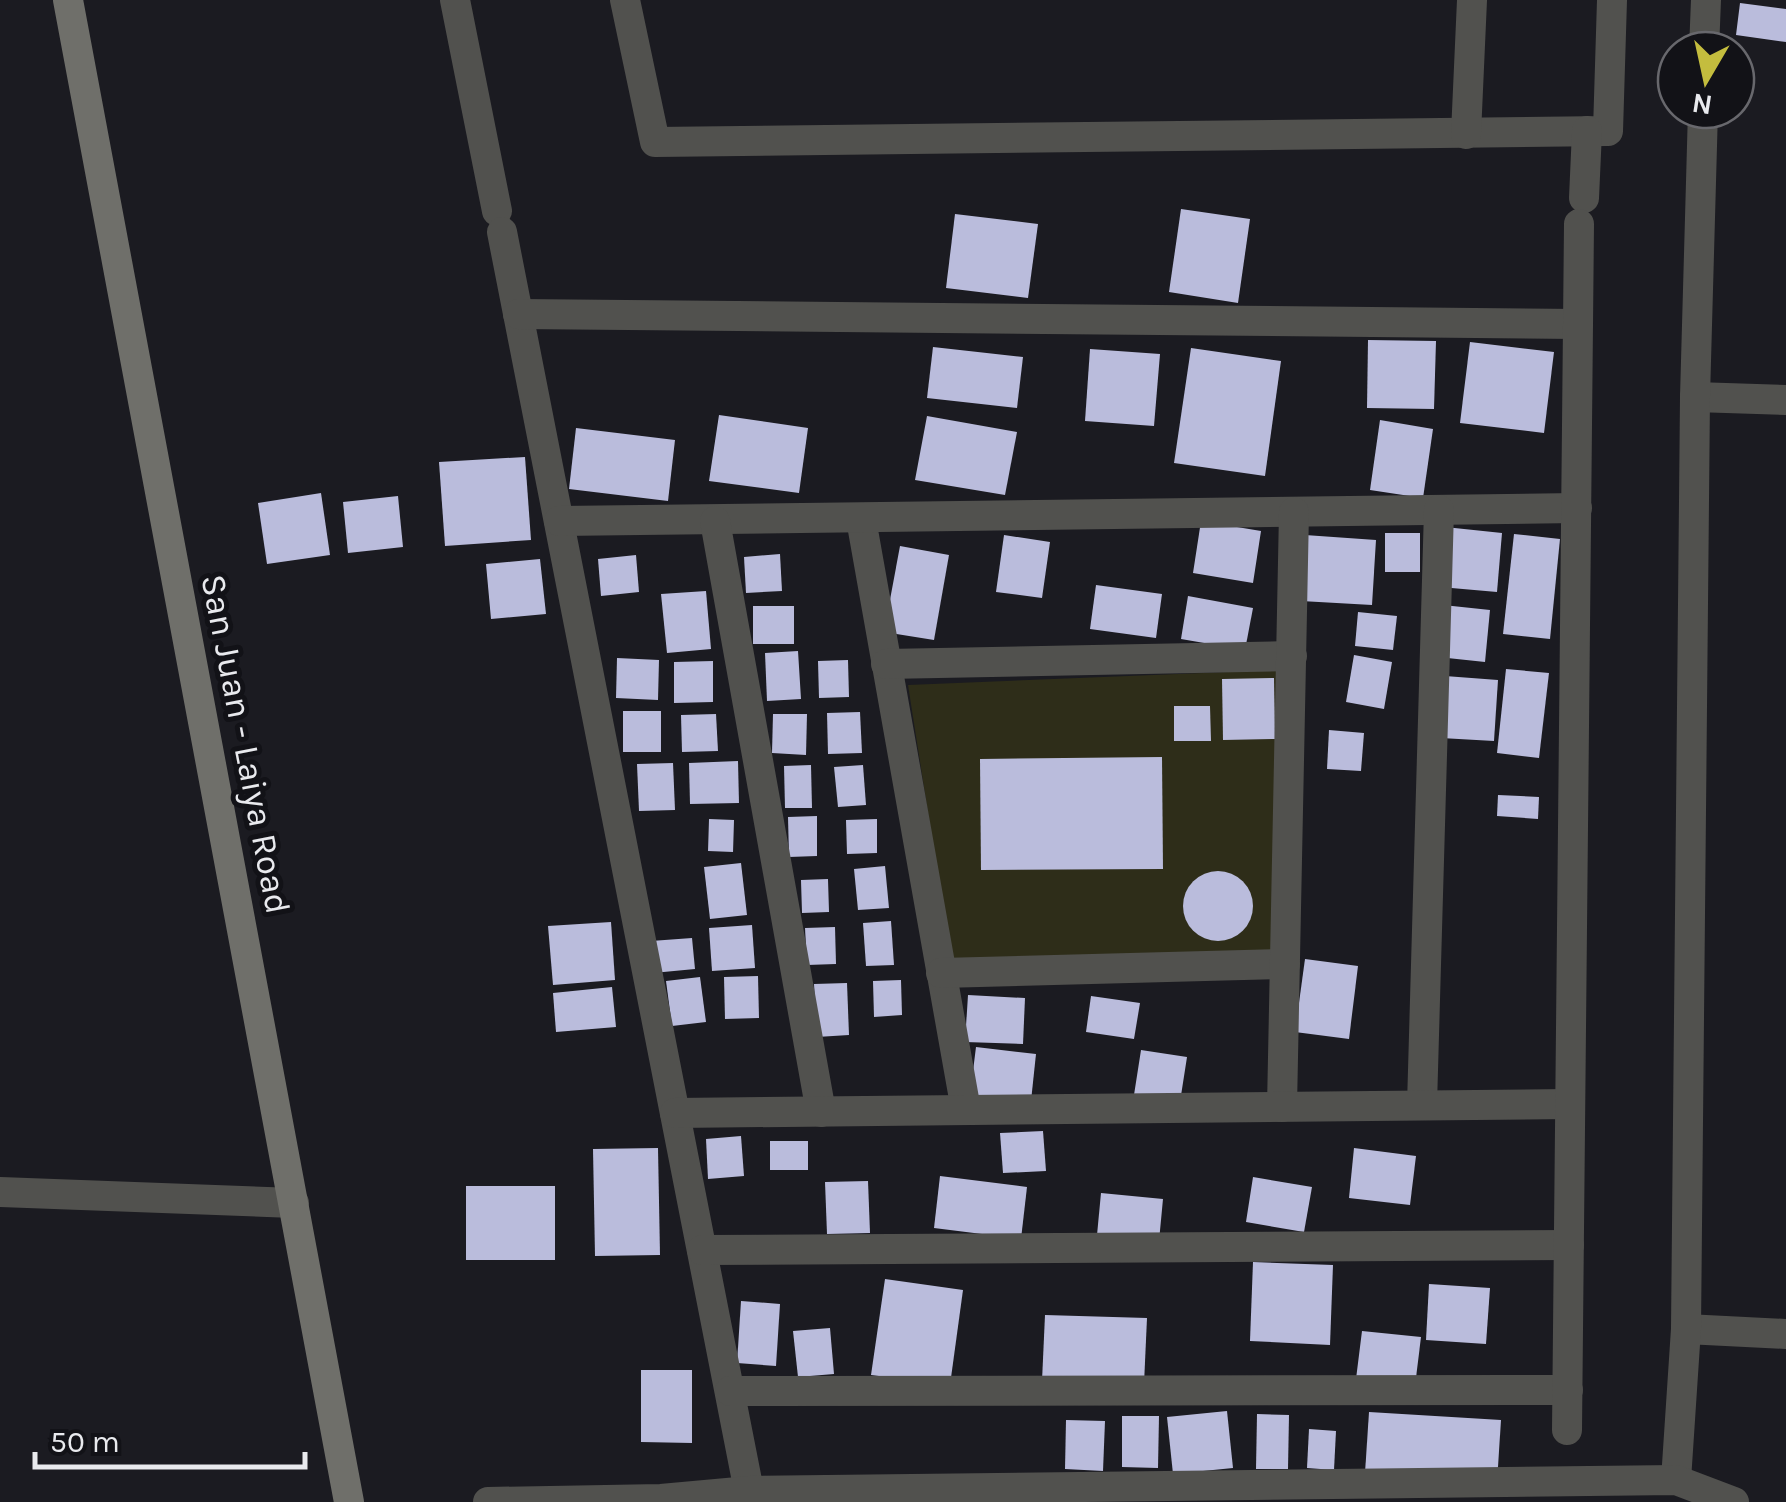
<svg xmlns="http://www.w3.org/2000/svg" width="1786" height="1502" font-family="Karla,sans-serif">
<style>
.green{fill:#2e2d19}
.building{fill:#babcdc}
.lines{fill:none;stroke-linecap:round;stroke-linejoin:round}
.street{stroke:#51514e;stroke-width:30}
.secondary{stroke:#6f6f6a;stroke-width:30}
.labels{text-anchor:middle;stroke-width:10;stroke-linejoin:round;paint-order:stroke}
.street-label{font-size:35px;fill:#e9eaee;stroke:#121217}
</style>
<rect width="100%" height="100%" fill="#1b1b21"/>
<!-- green -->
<path class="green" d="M1278,670l-5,280 -322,10 -43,-275z"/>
<!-- building -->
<g class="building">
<path d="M1740,3l46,6v33l-50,-7z"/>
<path d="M1181,209l69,10 -12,84 -69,-11z"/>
<path d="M955,214l83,10 -10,74 -82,-10z"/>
<path d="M1368,340l68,1 -2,68 -67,-1z"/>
<path d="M1470,342l84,10 -10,81 -84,-10z"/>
<path d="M933,347l90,10 -6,51 -90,-10z"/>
<path d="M1191,348l90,13 -16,115 -91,-13z"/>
<path d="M1090,349l70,5 -6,72 -69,-5z"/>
<path d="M719,415l89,13 -9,65 -90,-12z"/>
<path d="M927,416l90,16 -12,63 -90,-15z"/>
<path d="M1380,420l53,9 -10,69 -53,-8z"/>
<path d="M576,428l99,12 -7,61 -99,-12z"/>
<path d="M525,457l6,83 -86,6 -6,-84z"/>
<path d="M321,493l9,62 -63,9 -9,-61z"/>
<path d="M398,496l5,51 -55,6 -5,-51z"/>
<path d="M1201,521l60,10 -8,52 -60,-10z"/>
<path d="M1445,527l57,6 -5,59 -57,-5z"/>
<rect x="1385" y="533" width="35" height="39"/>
<path d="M1514,534l46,5 -10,100 -47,-5z"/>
<path d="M1004,535l46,7 -8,56 -46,-6z"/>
<path d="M1305,535l71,5 -4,65 -71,-4z"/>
<path d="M900,546l49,9 -15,85 -50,-8z"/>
<path d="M780,554l2,37 -36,2 -2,-36z"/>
<path d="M636,555l3,37 -38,4 -3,-37z"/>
<path d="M540,559l6,55 -55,5 -5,-55z"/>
<path d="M1096,585l66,9 -6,44 -66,-9z"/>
<path d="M706,591l5,58 -44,4 -6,-59z"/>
<path d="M1188,596l65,12 -8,42 -64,-11z"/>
<path d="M1443,605l47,5 -5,52 -47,-5z"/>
<rect x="753" y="606" width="41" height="38"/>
<path d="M1358,612l39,4 -4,34 -38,-4z"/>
<path d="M798,651l3,48 -34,2 -2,-48z"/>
<path d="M1354,655l38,7 -8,47 -38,-7z"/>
<path d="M617,658l42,2 -1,40 -42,-2z"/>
<path d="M848,660l1,37 -30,1 -1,-37z"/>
<path d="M713,661v41l-39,1v-41z"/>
<path d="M1506,669l43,4 -10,85 -42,-5z"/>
<path d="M1445,676l53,4 -4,61 -53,-3z"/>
<path d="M1274,678l1,61 -52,1 -1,-61z"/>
<path d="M1174,706h36l1,35h-37z"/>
<rect x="623" y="711" width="38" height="41"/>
<path d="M860,712l2,41 -34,1 -1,-41z"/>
<path d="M716,714l2,37 -36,1 -1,-37z"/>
<path d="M773,714h34l-1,41 -34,-2z"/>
<path d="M1329,730l35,3 -3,38 -34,-2z"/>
<path d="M1162,757l1,112 -182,1 -1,-111z"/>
<path d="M738,761l1,42 -49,1 -1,-41z"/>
<path d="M673,763l2,47 -36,1 -2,-47z"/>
<path d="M811,765l1,43h-27l-1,-42z"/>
<path d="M863,765l3,40 -28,2 -4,-40z"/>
<path d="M1498,795l41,2 -1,22 -41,-3z"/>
<path d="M817,816v40l-28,1 -1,-40z"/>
<path d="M709,819l25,1 -1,32 -25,-1z"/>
<path d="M877,819v34l-30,1 -1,-34z"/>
<path d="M741,863l6,52 -37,4 -6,-52z"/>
<path d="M885,866l4,42 -31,2 -4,-41z"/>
<circle cx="1218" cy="906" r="35"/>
<path d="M828,879l1,33 -27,1 -1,-33z"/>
<path d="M891,921l3,44 -28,1 -3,-43z"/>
<path d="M611,922l4,58 -62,5 -5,-59z"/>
<path d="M752,925l3,43 -43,3 -3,-43z"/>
<path d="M835,927l1,37 -29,1 -2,-37z"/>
<path d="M692,938l3,31 -42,4 -2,-32z"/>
<path d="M1305,959l53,7 -9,73 -54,-7z"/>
<path d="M758,976l1,42 -34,1 -1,-42z"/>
<path d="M700,977l6,45 -34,4 -6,-45z"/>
<path d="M901,980l1,35 -28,2 -1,-36z"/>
<path d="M847,983l2,52 -32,2 -3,-53z"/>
<path d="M612,987l4,40 -60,5 -3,-39z"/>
<path d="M968,995l57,3 -2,46 -58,-2z"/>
<path d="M1091,996l49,7 -6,36 -48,-7z"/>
<path d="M976,1047l60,7 -5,47 -61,-6z"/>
<path d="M1141,1050l46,7 -7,45 -46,-7z"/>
<path d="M1043,1131l3,40 -43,2 -3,-40z"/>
<path d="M741,1136l3,40 -36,3 -2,-40z"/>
<rect x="770" y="1141" width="38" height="29"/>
<path d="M658,1148l2,107 -65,1 -2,-107z"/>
<path d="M1354,1148l62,8 -6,49 -61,-7z"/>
<path d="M940,1176l87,11 -6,52 -87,-11z"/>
<path d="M1253,1177l59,10 -8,45 -58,-10z"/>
<path d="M868,1181l2,52 -43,1 -2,-52z"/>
<rect x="466" y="1186" width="89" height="74"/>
<path d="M1101,1193l62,6 -4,42 -62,-6z"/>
<path d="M1253,1262l80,3 -3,80 -80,-4z"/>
<path d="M885,1279l78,11 -13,95 -79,-10z"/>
<path d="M1429,1284l61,4 -4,56 -60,-4z"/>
<path d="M741,1301l39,3 -4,62 -39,-3z"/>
<path d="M1045,1315l102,3 -3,66 -102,-3z"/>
<path d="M830,1328l4,46 -36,3 -5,-46z"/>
<path d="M1362,1331l59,6 -6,49 -59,-7z"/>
<path d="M641,1370h51v73l-51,-1z"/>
<path d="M1227,1411l6,57 -60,6 -6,-57z"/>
<path d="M1369,1412l132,8 -4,62 -132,-9z"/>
<path d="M1257,1414l32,1 -1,54h-32z"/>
<path d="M1122,1416h37l-1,52 -36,-1z"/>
<path d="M1066,1420l39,1 -2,50 -38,-2z"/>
<path d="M1309,1429l27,2 -2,39 -27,-2z"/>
</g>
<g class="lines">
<!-- street -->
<g class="street">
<path d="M455,0l42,211"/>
<path d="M625,0l30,142 953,-11 4,-131"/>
<path d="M1704,50l2,-50"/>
<path d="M1466,134l6,-134"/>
<path d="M1584,198l3,-67"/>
<path d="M502,232l247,1259"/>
<path d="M518,314l1060,10"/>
<path d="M1695,397l91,3"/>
<path d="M861,519l105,591"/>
<path d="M559,521l1018,-13"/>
<path d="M715,521l106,591"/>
<path d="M886,664l406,-8"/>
<path d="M941,973l344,-9"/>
<path d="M1422,1105l17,-595"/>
<path d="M1282,1107l12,-595"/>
<path d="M675,1113l895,-9"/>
<path d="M0,1192l294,11"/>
<path d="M702,1250l867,-5"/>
<path d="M1686,1329l100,5"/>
<path d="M730,1391l838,-1"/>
<path d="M1567,1430l12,-1206"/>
<path d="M1676,1480l10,-151 9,-932 8,-287"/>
<path d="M488,1502l173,-3 88,-8 927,-11 58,22"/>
</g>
<!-- secondary -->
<path class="secondary" d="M68,0l281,1502"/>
</g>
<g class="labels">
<!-- street labels -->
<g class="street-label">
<text transform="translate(246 744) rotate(79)" y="12">San Juan - Laiya Road</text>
</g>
</g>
<!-- north arrow -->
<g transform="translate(1706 80) rotate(189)"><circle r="48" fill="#121217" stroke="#68686d" stroke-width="2.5"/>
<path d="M0-8L18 38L0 25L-18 38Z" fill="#c4bd3e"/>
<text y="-15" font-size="28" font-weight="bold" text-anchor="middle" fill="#e9eaee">N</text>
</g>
<!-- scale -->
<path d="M35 1452v15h270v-15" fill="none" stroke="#e9eaee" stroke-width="5"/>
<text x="50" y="1452" font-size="30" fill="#e9eaee" stroke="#121217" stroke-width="8" paint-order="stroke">50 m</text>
</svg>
